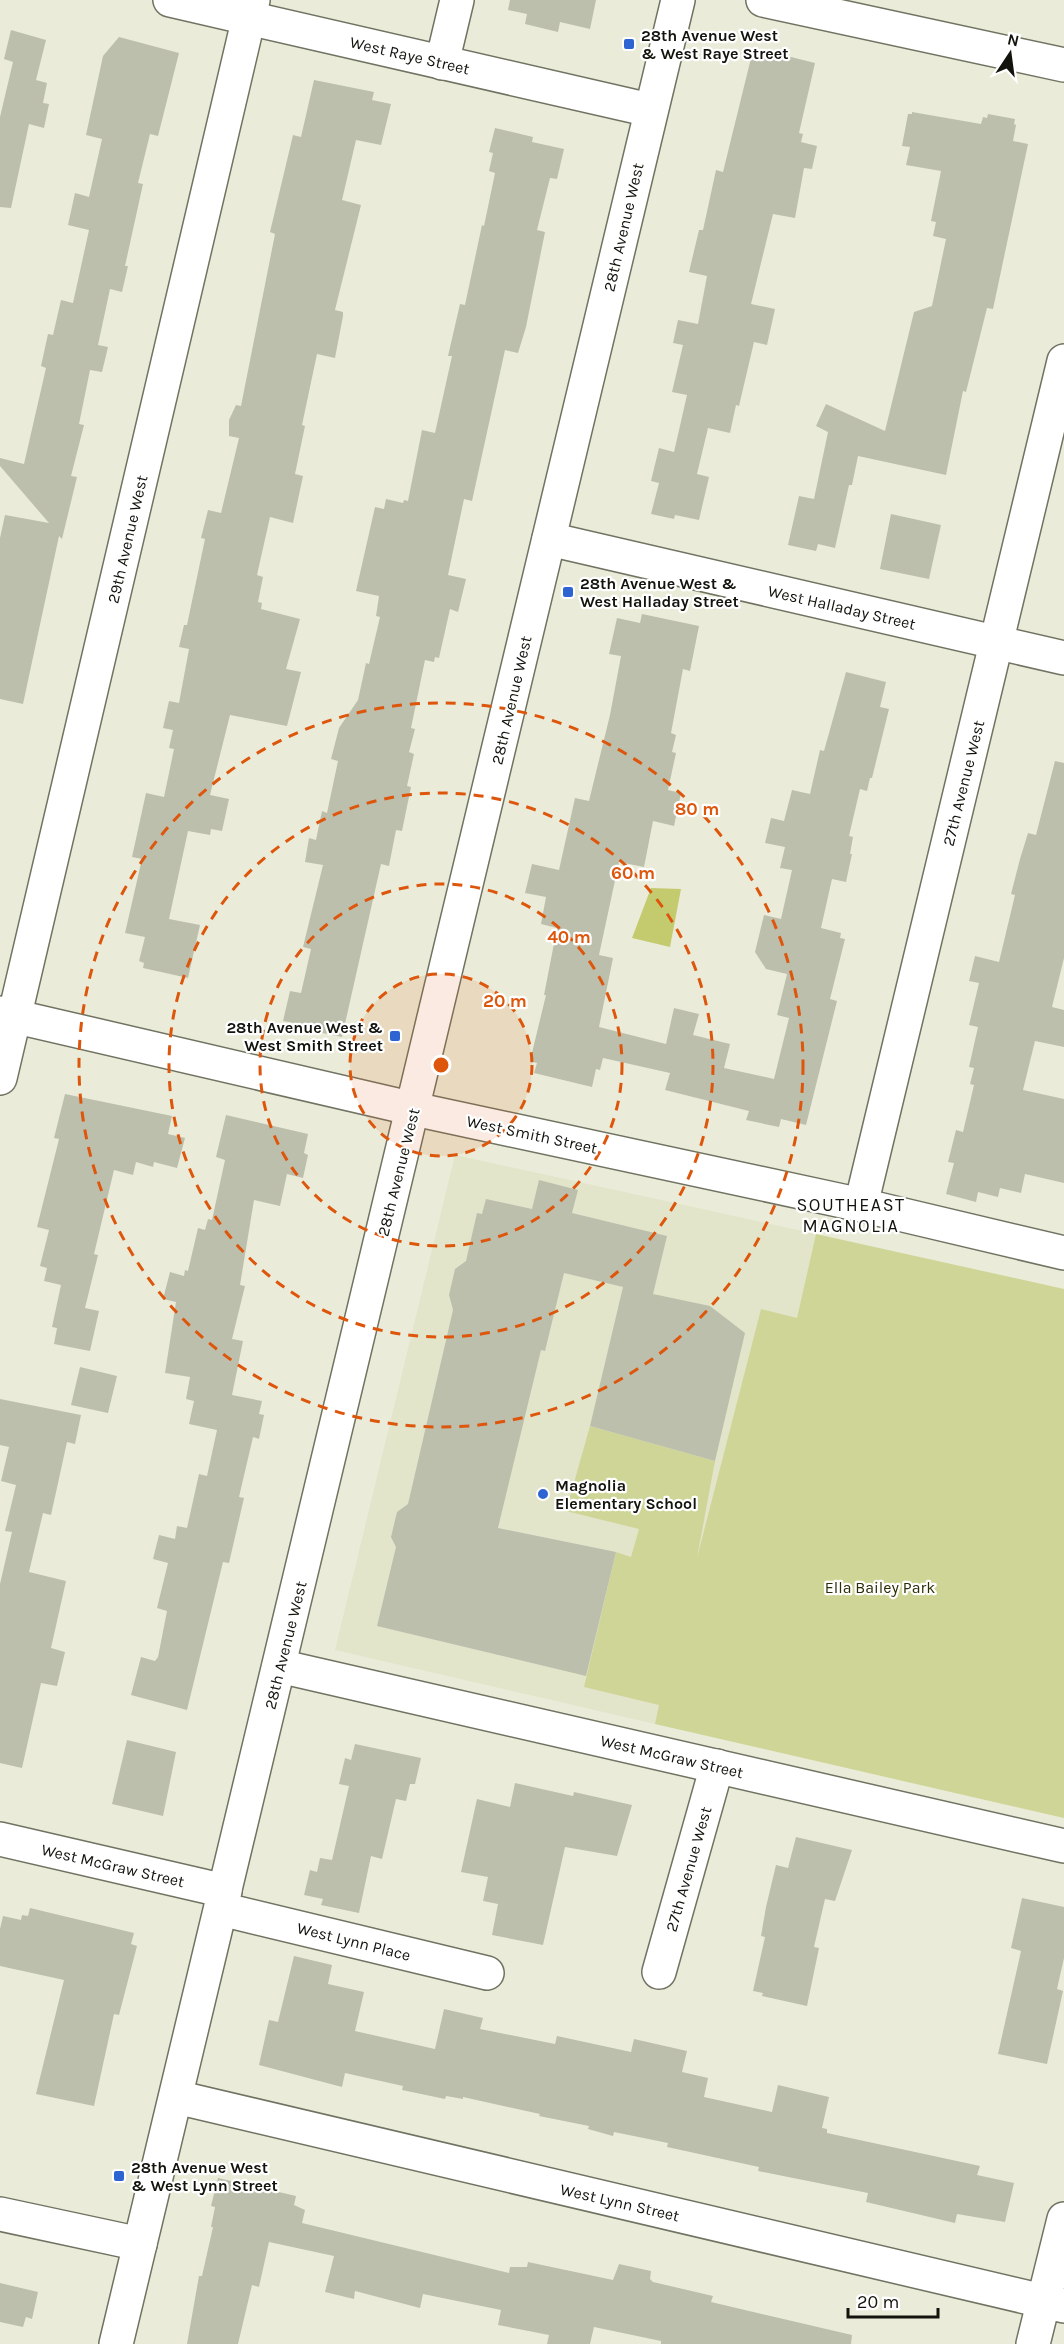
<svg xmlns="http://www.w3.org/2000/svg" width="1064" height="2344" font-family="Karla,sans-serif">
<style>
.built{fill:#e2e5ca}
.green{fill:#cfd596}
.water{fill:#c4cb6f}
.building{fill:#bdbfad}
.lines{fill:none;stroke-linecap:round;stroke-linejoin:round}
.minor-casing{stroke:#717362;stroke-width:36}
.minor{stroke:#fff;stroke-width:33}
.ring{fill:none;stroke:#dd560c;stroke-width:3;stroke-dasharray:10 8}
.poi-dot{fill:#2e64d2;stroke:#fff;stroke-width:2}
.labels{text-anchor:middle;stroke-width:4.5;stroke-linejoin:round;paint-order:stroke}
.poi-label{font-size:16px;font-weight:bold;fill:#13130d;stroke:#fff;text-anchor:start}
.street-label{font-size:16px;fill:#13130d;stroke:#fff}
.park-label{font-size:16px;fill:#2c2f06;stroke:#fff}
.neighbourhood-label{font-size:18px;letter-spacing:1.5px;fill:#13130d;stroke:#fff}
.centre{fill:#dd560c;stroke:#fff;stroke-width:3}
.ring-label{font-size:18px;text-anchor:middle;font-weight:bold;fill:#dd560c;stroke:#fff;stroke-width:4.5;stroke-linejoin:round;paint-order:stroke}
</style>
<rect width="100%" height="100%" fill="#eaecd9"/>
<!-- built -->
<path class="built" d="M455,1155l361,79 -19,85 -36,-9 -106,414 -320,-74z"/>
<!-- green -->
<path class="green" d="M816,1234l248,55v529l-409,-94 4,-19 -75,-18 32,-135 15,5 8,-28 -73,-18 24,-85 125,35 -18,97 64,-249 36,9z"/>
<!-- water -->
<path class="water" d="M651,888l30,1 -11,58 -38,-9z"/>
<!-- building -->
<g class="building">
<path d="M510,0h86l-6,29 -30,-7 -2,10 -33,-8 2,-10 -19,-4z"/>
<path d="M11,30l35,10 -10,40 11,3 -4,20 6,1 -5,24 -15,-4 -18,84 -11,-1v-90l13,-55 -9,-3z"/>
<path d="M119,37l60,16 -21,83 -8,-2 -12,49 5,1 -18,82h3l-6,26 -12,-3 -12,56 10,2 -6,25 -12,-2 -11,54 5,1 -13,51 6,1 -15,62 -3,-3 -36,168 -23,-5v-161l5,-23 44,8 -49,-57v-8l24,6 22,-96 -5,-2 7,-32 5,1 8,-35 12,3 16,-73 -21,-5 7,-32 14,4 13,-58 -16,-4 17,-79z"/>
<path d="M771,52l44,11 -16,70 4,1 -2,8 16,4 -5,23 -8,-1 -9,50 -22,-4 -22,90 24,5 -8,36 -13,-3 -15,64 -3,-1 -6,28 -22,-5 -11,46 12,3 -10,43 -24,-5 -1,4 -23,-5 8,-31 -8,-2 8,-33 15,4 13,-57 -15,-3 11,-47 -10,-2 5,-23 20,4 9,-48 -18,-4 10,-42h4l13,-60 7,2 29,-118 17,5z"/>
<path d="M314,80l60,12 -2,8 19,4 -10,41 -25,-5 -14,60 19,5 -26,105 8,2v4l-8,42 -18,-4 -15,71 3,1 -10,48 8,2 -10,47 -23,-6 -13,58 6,2 -5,25 4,1 -1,6 39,10 -14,50 15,3 -14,54 -57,-11 -20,80 19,4 -7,32 -11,-2 -1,6 -22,-4 -19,88 31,6 -12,53 -45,-10 1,-5 -5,-2 6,-24 -20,-4 17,-74 -10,-2 14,-64 18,4 10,-48 -5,-1 4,-18 -10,-2 6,-27 10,2 10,-54 -10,-2 5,-22h3l18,-86 -4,-1 7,-28 13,3 18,-75 -10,-2v-16l7,-15 5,1 34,-172 -5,-2 23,-97 8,2z"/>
<path d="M912,112l69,12 2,-7 4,1 1,-4 27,5 -1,5 2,1 -3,16 15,3 -35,165 -6,-1 -21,84 -3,-1 -17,84 -88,-19 -6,29h-3l-14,63 -17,-4 -2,7 -28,-6 11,-49 15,3 14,-67 -12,-6 10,-22 59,27 29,-119 18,-6 14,-67 -13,-3 3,-14 -5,-1 10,-50 -35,-6 4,-18 -8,-1 6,-32h4z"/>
<path d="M495,128l38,9 -1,5 32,7 -7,30 -7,-1 -13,52 8,2 -19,95 -8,26 -13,-3 -33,151 -8,-2 -16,76 18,4 -8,33 -8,-3 -11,49 -4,-1 -1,5 -9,-2 -14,68 4,1 -6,23 5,2 -7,32 4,1 -9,44 -6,-1 -7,36 -8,-2 -39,173 -48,-10v-4l-11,-2 7,-30 11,2 10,-44 -8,-2 20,-82 -18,-3 4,-24 7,2 6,-29 5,2 11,-52 -7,-2 8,-31 19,-28 8,-37 3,1 11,-47 -4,-1 3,-20 -23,-5 19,-84 9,2 2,-10 17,4 1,-3 4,1 14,-71 13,3 17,-77h-4l12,-52 5,1 17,-80 2,1 11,-53 -6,-2 4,-18 -4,-1z"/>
<path d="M891,514l50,11 -12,54 -49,-10z"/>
<path d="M642,614l57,12 -9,45 -7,-2 -12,64 5,2 -4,17 4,1 -8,37 13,3 -7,33 -21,-5 -9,46 -25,-5 -20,93 14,3 -14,69 67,17 8,-36 25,6 -6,21 37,9 -6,24 50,11 15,-61 -12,-3 10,-41 -21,-5 -11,-17 9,-37 17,4 11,-49 -12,-2 5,-21 -20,-4 6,-25 13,3 8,-31 18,4 10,-44 4,1 22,-79 40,10 -6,25 9,2 -17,69h-2l-3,13 -7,-2 -11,47 4,1 -3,17h2l-6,28 -14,-3 -11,49 20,5 -1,5 5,1 -15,60 7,2 -31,124 -25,-6 -2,8 -33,-7 3,-9 -84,-21 5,-17 -67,-15 -3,12 -4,-1 -4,18 -58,-14 3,-10 -7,-2 16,-66h-2l13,-67 -16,-4 5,-27 -21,-4 7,-29 27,6 16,-72 14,3 21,-86 11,-59 -12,-2 8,-36 23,5z"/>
<path d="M1055,761l9,2v195l-12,49 12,3v37l-29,-6 -12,49 41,9v84l-39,-9 -4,19 -21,-5 -2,9 -20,-5 -2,10 -30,-8 8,-31 -6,-1 8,-32 7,2 11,-47 -4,-1 4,-16 -5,-1 9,-40 -9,-2 10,-42 -10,-2 6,-25 24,6 16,-67 -4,-1 9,-35 8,-26 8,2z"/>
<path d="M65,1094l107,22 -4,18 17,4 -8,30 -23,-6 -1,5 -17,-5 -3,13 -19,-5 -20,84 4,1 -13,53 14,3 -9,40 -36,-7 3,-16 -5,-1 9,-42 -17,-4 3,-13 -7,-2 9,-36 -12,-3 22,-88 -5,-1z"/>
<path d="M226,1115l82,19 -4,19 4,2 -5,23 -16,-4 -7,32 -26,-6 -14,85 5,1 -13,53 11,2 -11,54 30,6 -3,13 5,1 -5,24 -6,-2 -14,60 5,1 -15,65 -6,-1 -36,148 -56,-15 10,-38 14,4 3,-4 9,-46 -10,-3 11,-45 -15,-4 6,-24 16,4 2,-13 10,2 12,-54 8,2 10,-46 -28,-6 5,-23 -8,-2 4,-22 -25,-4 11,-71 -13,-3 7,-27 14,4 1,-6 3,1 10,-43 7,2 3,-11 4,1 13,-60 -9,-3z"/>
<path d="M539,1180l39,10 -6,23 95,23 -14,58 57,12 35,27 -30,128 -125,-35 33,-139 -59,-14 -19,78 -4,-1 -43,178 118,24 -30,124 -209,-50 19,-79 -5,-10 6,-25 11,-8 45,-194 -4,-15 6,-26 11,-8 11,-48 5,1 4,-15 46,10z"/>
<path d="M80,1367l37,9 -9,37 -37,-8z"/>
<path d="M0,1399l81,16 -6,29 -8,-2 -16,73 -8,-2 -14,59 37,9 -15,67 14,4 -8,34 -16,-3 -19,85 -22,-5v-179l12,-52 -7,-1 11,-46 -15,-4 8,-34 -9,-2z"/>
<path d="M127,1740l49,12 -13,64 -51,-12z"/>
<path d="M355,1744l66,14 -6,26h-5l-4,17 -10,-2 -14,60 -11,-3 -12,57 -38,-8 2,-6 -19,-4 6,-25 7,2 3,-14 12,2 17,-74 -10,-2 6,-26 6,2z"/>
<path d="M515,1783l58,13 1,-4 58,13 -15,51 -52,-9 -22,98 -51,-10 6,-31 -15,-3 5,-24 -27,-5 16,-73 33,8z"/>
<path d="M796,1837l56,13 -17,51 -10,-2 -11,48 5,1 -12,58 -45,-10 1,-3 -10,-2 12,-54 -4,-1 5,-29 10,-42 12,3z"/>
<path d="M1022,1898l42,9v51l-7,31 6,2 -16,73 -49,-10 23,-103 -10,-3z"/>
<path d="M30,1908l104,25 -3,11 6,2 -18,69 -5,-1 -20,92 -58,-12 28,-114 -64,-14v-37l3,-13 18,4 1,-5 6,1z"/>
<path d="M294,1956l38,9 -4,19 36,8 -9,39 80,18 9,-40 39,9 -3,11 75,15 2,-8 74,16 3,-13 53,12 -5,21 26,6 -4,19 68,15 6,-27 51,12 -7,31 5,1v4l153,33 -3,9 37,8 -9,39 -48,-8 -2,9 -89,-21 2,-9 -110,-22 1,-4 -92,-20 1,-4 -54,-11 -1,4 -25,-7 1,-3 -50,-10 1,-2 -77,-17v2l-17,-3 -1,3 -43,-9 1,-4 -58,-13 -3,14 -83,-22 10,-45 9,2z"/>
<path d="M218,2178l78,18 -2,9 11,5 -3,13 207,50 1,-6h17l1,-5 85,18 6,-16 32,7 -1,8 3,3 60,14 -2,6 141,33 -1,9h-190v-3l-67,-14 -4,17h-43l2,-9 -51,-10 3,-15 -78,-16 -3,14 -65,-17 -1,8 -29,-7 9,-36 -65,-14 -10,45 -7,-2 -14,59h-51l12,-68h3l11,-49h-2l4,-20 -4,-1z"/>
<path d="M0,2283l38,9 -6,27 -6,-2 -3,10 -23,-5z"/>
</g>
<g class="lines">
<!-- minor casing -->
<g class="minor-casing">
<g id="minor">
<path d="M170,0l480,110"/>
<path d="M763,0l301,65"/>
<path d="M442,63l15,-63"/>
<path d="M549,539l515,119"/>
<path d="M0,1013l414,96 447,96 203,48"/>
<path d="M0,1078l253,-1078"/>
<path d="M861,1205l203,-844"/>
<path d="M279,1666l785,180"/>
<path d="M0,1839l225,52"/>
<path d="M221,1909l266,64"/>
<path d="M659,1972l58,-206"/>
<path d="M176,2097l888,209"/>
<path d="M0,2214l140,30"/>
<path d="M116,2344l562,-2344"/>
<path d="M1033,2344l31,-125"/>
</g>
</g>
<!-- minor -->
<use href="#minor" class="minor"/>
</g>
<!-- distance rings -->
<circle cx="441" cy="1065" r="91" fill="#dd560c" fill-opacity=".12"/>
<g class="ring">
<circle cx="441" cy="1065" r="91"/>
<circle cx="441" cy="1065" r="181"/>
<circle cx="441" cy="1065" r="272"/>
<circle cx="441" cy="1065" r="362"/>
</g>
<!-- markers -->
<g class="poi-dot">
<rect x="623" y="38" width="12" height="12" rx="3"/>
<rect x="562" y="586" width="12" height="12" rx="3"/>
<rect x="389" y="1030" width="12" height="12" rx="3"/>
<circle cx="543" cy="1494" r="6"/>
<rect x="113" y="2170" width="12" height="12" rx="3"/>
</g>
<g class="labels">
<!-- poi labels -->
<g class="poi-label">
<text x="641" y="41">28th Avenue West<tspan x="641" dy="18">&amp; West Raye Street</tspan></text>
<text x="580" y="589">28th Avenue West &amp;<tspan x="580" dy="18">West Halladay Street</tspan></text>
<text x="383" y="1033" text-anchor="end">28th Avenue West &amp;<tspan x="383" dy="18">West Smith Street</tspan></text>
<text x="555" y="1491">Magnolia<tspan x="555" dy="18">Elementary School</tspan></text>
<text x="131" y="2173">28th Avenue West<tspan x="131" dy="18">&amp; West Lynn Street</tspan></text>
</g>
<!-- street labels -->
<g class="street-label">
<text transform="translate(410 55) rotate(13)" y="6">West Raye Street</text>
<text transform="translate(623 227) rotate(-77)" y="6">28th Avenue West</text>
<text transform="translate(127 539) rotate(-77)" y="6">29th Avenue West</text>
<text transform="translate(842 607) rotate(13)" y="6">West Halladay Street</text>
<text transform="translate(511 700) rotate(-77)" y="6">28th Avenue West</text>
<text transform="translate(963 783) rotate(-76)" y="6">27th Avenue West</text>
<text transform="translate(532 1134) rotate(12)" y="6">West Smith Street</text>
<text transform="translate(398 1172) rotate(-76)" y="6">28th Avenue West</text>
<text transform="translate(285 1645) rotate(-76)" y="6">28th Avenue West</text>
<text transform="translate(672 1756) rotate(13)" y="6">West McGraw Street</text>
<text transform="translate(113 1865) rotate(13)" y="6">West McGraw Street</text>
<text transform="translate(688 1869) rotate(-74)" y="6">27th Avenue West</text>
<text transform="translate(354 1941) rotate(14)" y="6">West Lynn Place</text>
<text transform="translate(620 2202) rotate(13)" y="6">West Lynn Street</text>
</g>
<!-- park labels -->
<g class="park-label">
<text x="880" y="1593">Ella Bailey Park</text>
</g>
<!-- neighbourhood labels -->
<g class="neighbourhood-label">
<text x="851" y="1211">SOUTHEAST<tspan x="851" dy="21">MAGNOLIA</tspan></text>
</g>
</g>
<circle cx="441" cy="1065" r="9" class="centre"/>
<g class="ring-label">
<text x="697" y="815">80 m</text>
<text x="633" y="879">60 m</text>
<text x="569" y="943">40 m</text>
<text x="505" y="1007">20 m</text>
</g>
<!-- north arrow -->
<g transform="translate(1010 54) rotate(13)" stroke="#ffffff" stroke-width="4.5" paint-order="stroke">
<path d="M0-4.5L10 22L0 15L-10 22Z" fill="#13130d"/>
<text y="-9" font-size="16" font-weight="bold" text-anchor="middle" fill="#13130d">N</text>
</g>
<!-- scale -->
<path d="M848 2308v9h90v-9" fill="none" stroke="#13130d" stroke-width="3"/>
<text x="857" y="2308" font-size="18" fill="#13130d" stroke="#ffffff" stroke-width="4.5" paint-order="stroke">20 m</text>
</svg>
